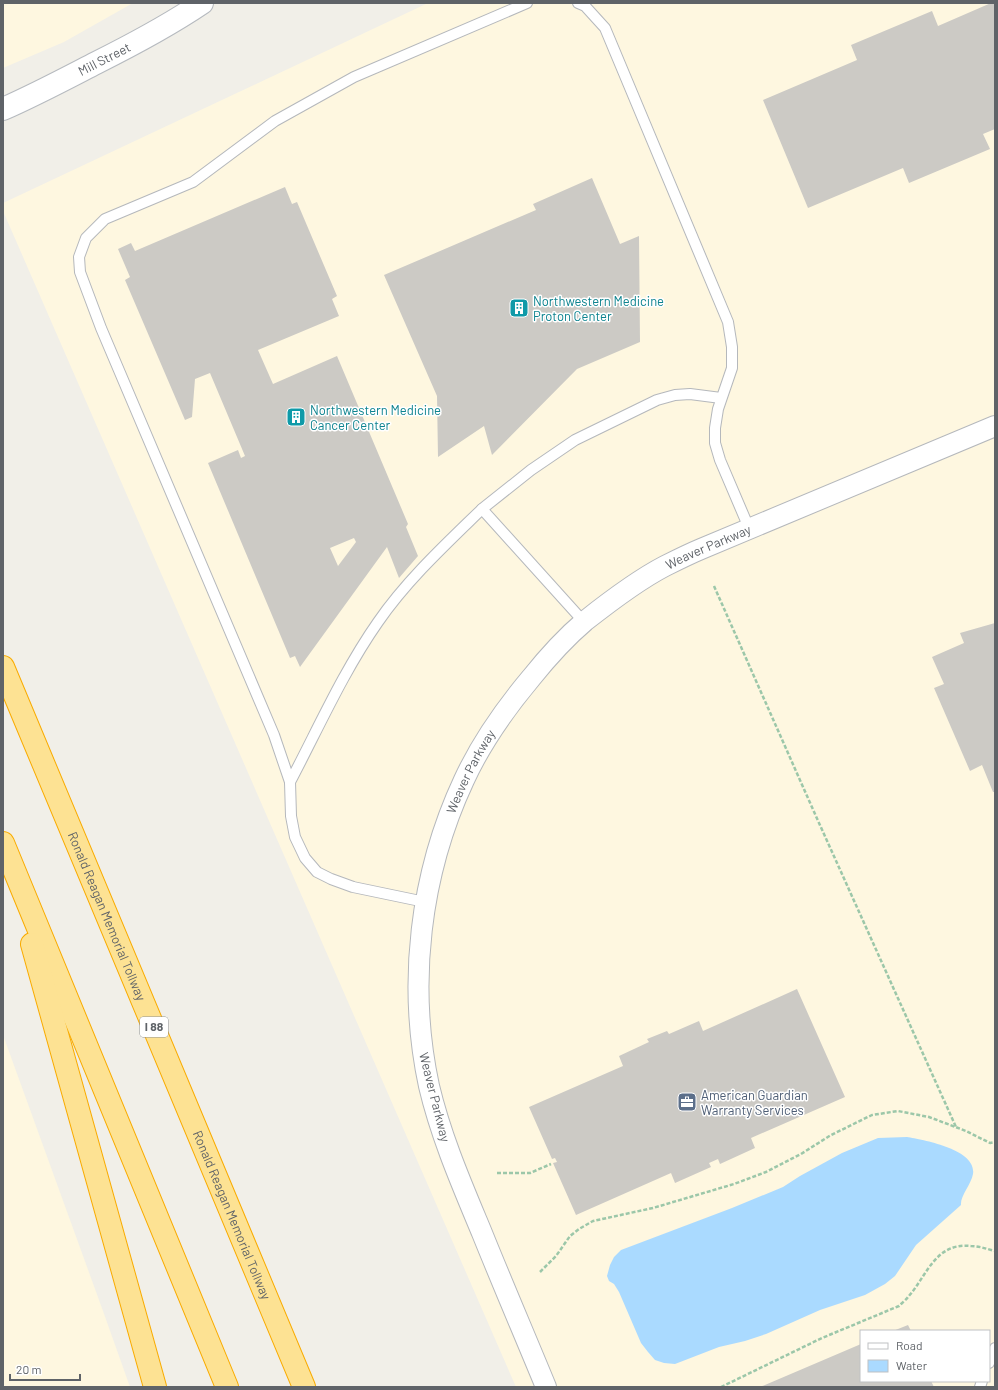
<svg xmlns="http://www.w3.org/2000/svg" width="998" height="1390" font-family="Barlow,sans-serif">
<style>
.commercial{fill:#fef7e0;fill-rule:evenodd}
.water{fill:#aadaff}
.building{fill:#cccac5;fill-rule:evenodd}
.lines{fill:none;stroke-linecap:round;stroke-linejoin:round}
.lane-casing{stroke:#b5b8bc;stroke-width:12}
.street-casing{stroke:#b5b8bc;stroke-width:22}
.secondary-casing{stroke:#b6babf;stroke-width:24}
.highway-casing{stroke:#f9ab00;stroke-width:24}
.path{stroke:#9cc7a9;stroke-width:2.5;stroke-dasharray:4 2;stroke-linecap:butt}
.lane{stroke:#fff;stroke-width:10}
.street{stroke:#fff;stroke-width:20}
.secondary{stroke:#fff;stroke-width:22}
.highway{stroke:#fde293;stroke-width:22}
.labels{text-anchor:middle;stroke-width:3;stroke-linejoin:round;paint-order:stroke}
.shield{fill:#fff;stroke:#8f9295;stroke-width:1}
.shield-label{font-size:12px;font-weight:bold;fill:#5f6368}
.street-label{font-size:13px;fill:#5f6368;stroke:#fff}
.culture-label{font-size:13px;fill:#0d838f;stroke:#fff;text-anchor:start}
.service-label{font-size:13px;fill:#4e5e75;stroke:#fff;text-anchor:start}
</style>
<rect width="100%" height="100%" fill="#f1efe8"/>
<!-- commercial -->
<g class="commercial">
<path d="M3,3h130l-69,39 -61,26z"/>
<path d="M428,3h567v1384h-479l-513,-1176v-8zM861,1331h128v50h-128z"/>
<path d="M3,1035l100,276 27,76h-127z"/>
</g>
<!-- water -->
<path class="water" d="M907,1137c16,3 70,12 66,37 -2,11 -13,22 -12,31l-45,40 -21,31 -10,8 -20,11 -45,15 -54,24 -21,7 -26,6 -44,17 -11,-1 -9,-3 -7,-8 -7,-9 -22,-51 -5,-8 -5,-3 -2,-5 3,-11 4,-8 7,-7 111,-42 51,-21 17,-11 42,-23 36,-15z"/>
<!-- building -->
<g class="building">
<path d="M991,3h4v126l-12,5 7,15 -81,34 -6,-15 -95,40 -45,-108 94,-40 -6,-15 81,-34 6,15z"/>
<path d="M592,178l28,66 19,-8 1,106 -63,27 -85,86 -8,-29 -46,31 -1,-61 -53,-121 152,-65 -3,-6z"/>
<path d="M285,187l7,17 5,-2 40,94 -5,3 7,17 -81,34 15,34 64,-28 71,168 -2,3 12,29 -19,22 -12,-31 -87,120 -5,-11 -5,2 -82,-195 30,-13 3,8 4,-2 -35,-83 -15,6 -3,38 -7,3 -60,-140 5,-3 -12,-28 13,-6 4,8zM354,538l2,4 -18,24 -8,-18z"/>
<path d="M995,623v169h-2l-11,-27 -12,6 -36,-83 10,-4 -12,-27 32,-14 -4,-10z"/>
<path d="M797,989l48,108 -94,41 4,10 -35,16 -2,-5 -9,4 2,4 -36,16 -4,-10 -95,42 -23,-52 4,-1 -2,-4 -3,1 -23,-52 94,-41 -4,-10 30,-14 -2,-3 20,-8 2,3 30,-13 4,10z"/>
<path d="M908,1325l3,6h-18z"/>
<path d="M861,1344v37h70l3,6h-174z"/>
</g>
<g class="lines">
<!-- lane casing -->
<g class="lane-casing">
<g id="lane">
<path d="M578,3l7,3 20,22 123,294 4,25v21l-14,41 -3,19v15l5,17 29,68"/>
<path d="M584,622l-102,-113 49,-39 44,-30 82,-40 18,-5 15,-1 31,4"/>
<path d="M290,782c28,-53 53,-110 88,-160 29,-42 68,-78 104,-113"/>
<path d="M425,902l-72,-15 -22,-8 -14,-7 -12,-14 -10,-21 -4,-21 -1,-34 -16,-47 -173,-407 -21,-56 -1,-15 7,-19 19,-19 88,-37 82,-61 79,-44 173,-74"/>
<path d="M989,1363l6,-15"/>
<path d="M980,1387l2,-6"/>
</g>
</g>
<!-- street casing -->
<g class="street-casing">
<g id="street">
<path id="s1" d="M546,1387c-21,-51 -43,-102 -64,-154 -20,-48 -41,-96 -53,-147 -22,-102 -9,-212 35,-306 17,-37 41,-71 67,-102 16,-20 34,-40 54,-57 24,-19 53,-41 80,-55 12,-6 24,-12 36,-17l294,-123"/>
</g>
</g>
<!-- secondary casing -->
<g class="secondary-casing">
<g id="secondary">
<path id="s2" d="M3,109c32,-14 62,-30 93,-46 36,-18 72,-37 106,-60"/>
</g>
</g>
<!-- highway casing -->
<g class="highway-casing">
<g id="highway">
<path id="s3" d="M3,667l301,720"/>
<path d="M3,843l224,544"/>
<path d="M32,944l123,443"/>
</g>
</g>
<!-- path -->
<g class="path">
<path d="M714,586l105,237 137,304"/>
<path d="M497,1173h33l21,-9"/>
<path d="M540,1272l16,-16 14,-20 9,-7 14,-8 60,-13 81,-24 32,-12 35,-18 30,-19 41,-20 26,-4 31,6 37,14 24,12 5,-1"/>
<path d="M721,1387l101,-49 77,-32c3,-3 7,-6 9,-9 19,-21 27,-55 63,-51 8,0 16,3 24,5"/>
</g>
<!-- lane -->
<use href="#lane" class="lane"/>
<!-- street -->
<use href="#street" class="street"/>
<!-- secondary -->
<use href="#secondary" class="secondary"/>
<!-- highway -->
<use href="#highway" class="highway"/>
</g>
<!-- icons -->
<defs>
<g id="building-square" transform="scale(1)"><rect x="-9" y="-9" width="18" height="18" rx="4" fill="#0f9aa8" stroke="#fff"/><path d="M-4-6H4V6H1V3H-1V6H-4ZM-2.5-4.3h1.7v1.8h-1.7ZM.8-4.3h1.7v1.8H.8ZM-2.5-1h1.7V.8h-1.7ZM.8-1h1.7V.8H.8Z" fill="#fff"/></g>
<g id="office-square" transform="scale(1)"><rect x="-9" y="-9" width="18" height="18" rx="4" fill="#5c6f8a" stroke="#fff"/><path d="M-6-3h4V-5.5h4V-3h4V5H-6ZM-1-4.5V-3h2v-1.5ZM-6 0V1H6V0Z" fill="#fff"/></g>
</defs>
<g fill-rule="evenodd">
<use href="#building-square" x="519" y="308"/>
<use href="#building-square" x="296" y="417"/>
<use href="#office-square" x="687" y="1102"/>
</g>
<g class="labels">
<!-- shield labels -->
<rect class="shield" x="140" y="1017" width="28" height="20" rx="3"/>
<g class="shield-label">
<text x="154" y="1031">I 88</text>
</g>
<!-- street labels -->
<g class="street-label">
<text dy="5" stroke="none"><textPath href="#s2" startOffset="113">Mill Street</textPath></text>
<text dy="5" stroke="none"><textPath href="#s1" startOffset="982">Weaver Parkway</textPath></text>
<text dy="5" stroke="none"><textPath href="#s1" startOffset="647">Weaver Parkway</textPath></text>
<text dy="5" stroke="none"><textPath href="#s3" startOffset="270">Ronald Reagan Memorial Tollway</textPath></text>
<text transform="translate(435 1097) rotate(76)" y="5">Weaver Parkway</text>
<text dy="5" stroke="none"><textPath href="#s3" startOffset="594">Ronald Reagan Memorial Tollway</textPath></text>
</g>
<!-- culture labels -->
<g class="culture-label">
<text x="533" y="306">Northwestern Medicine<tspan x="533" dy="15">Proton Center</tspan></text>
<text x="310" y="415">Northwestern Medicine<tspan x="310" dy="15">Cancer Center</tspan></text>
</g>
<!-- service labels -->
<g class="service-label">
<text x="701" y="1100">American Guardian<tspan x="701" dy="15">Warranty Services</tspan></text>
</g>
</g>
<!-- border -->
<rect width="998" height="1390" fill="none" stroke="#5f6368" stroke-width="8"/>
<!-- legend -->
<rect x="860" y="1330" width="130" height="52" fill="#ffffff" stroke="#bfc1c3"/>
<rect x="868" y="1343" width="20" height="6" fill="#ffffff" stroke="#bfc1c3"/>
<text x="896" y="1350" font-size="12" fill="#5f6368">Road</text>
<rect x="868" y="1360" width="20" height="12" fill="#aadaff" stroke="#bfc1c3"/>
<text x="896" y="1370" font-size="12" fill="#5f6368">Water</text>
<!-- scale -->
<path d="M10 1374v6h70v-6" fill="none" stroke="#5f6368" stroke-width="2"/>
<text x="16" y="1374" font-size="12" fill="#5f6368" stroke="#ffffff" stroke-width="3" paint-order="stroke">20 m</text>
</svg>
